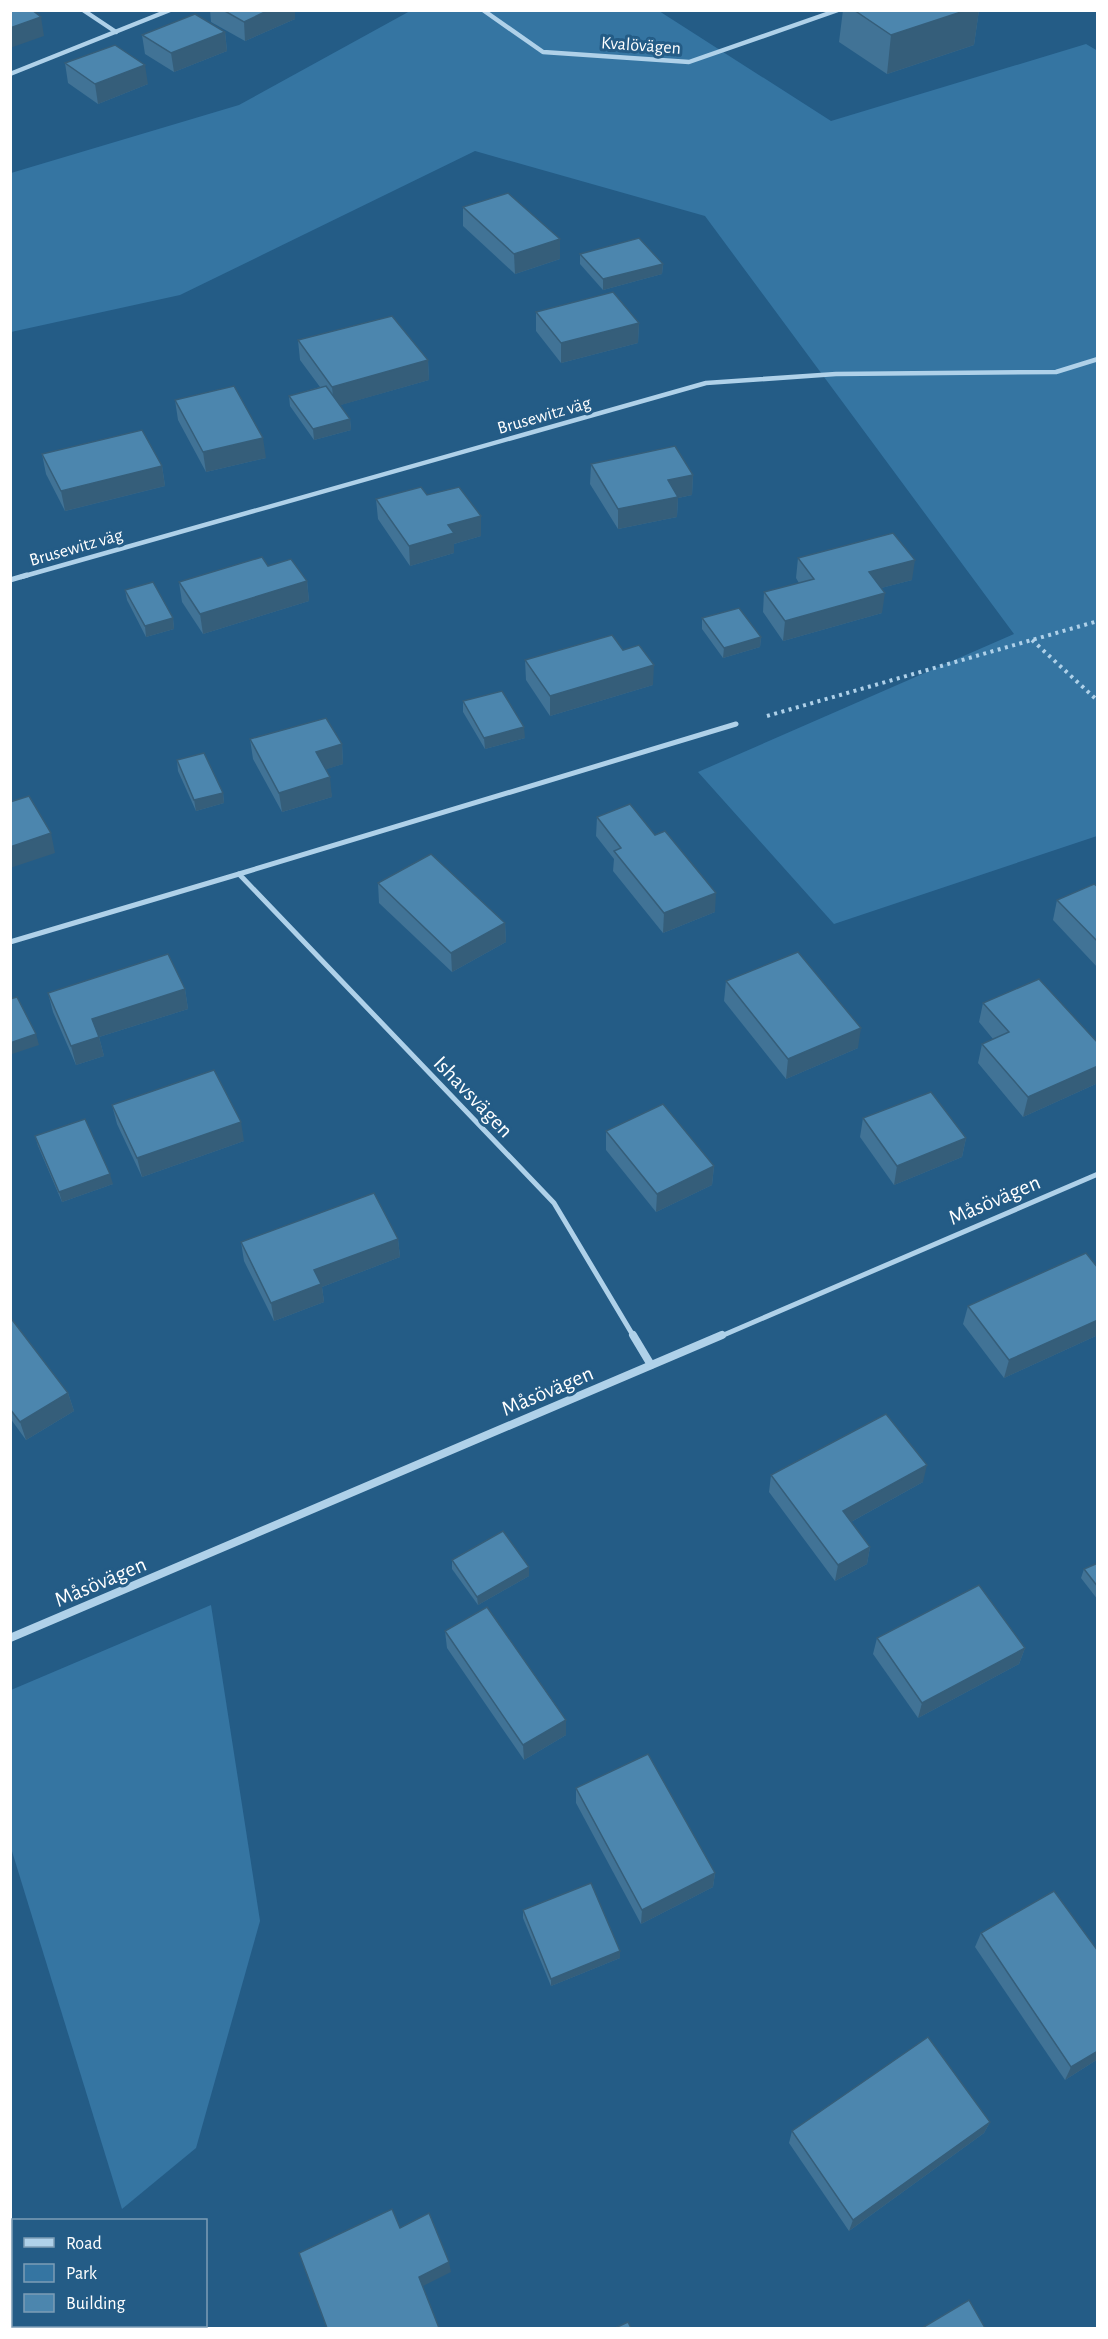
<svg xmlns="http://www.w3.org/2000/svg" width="1108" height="2339" font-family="'Alegreya Sans',sans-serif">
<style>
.green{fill:#3575a2}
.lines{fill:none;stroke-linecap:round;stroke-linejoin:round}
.path{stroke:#afd1e9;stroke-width:4;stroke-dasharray:3 4.5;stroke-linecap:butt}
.minor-far2{stroke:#afd1e9;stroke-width:4.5}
.minor-far1{stroke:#afd1e9;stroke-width:5}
.minor{stroke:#afd1e9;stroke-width:8}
.wall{fill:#417396}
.shaded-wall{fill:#355e7a}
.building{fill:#4c86ae;stroke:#355e7a;stroke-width:1.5}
.labels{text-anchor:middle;stroke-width:6;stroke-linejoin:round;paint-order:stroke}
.far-street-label{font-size:18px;fill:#fff;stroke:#245c86}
.street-label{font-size:22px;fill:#fff;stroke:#245c86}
</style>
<rect width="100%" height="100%" fill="#245c86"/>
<!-- green -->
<g class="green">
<path d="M410,11h249l172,110 255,-77 12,7 -1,785 -263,88 -136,-152 316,-138 -309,-418 -230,-65 -295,144 -169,37v-159l228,-68z"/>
<path d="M211,1605l49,316 -64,227 -74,61 -111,-361v-158z"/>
</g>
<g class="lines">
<!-- path -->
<g class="path">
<path d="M1032,640l66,61"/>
<path d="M767,716l331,-95"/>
</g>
<!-- minor-far2 -->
<g class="minor-far2">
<path d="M83,10l33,22"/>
<path d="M483,10l60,42 146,10 149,-52"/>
<path d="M10,74l160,-64"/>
<path d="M21,577l685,-194 130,-9 220,-2 42,-13"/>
</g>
<!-- minor-far1 -->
<g class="minor-far1">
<path d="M10,580l17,-5"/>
<path d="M10,942l229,-68"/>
<path d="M634,1337l-80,-134 -315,-329 497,-150"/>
<path d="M719,1337l379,-163"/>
</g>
<!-- minor -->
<g class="minor">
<path d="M633,1335l18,30"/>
<path d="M10,1638l712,-303"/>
</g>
</g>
<!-- wall -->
<g class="wall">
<path d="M210,10h85v9l-50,22 -34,-19z"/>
<path d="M843,10h136l-5,35 -87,29 -48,-32z"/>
<path d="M225,32l2,19 -53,21 -29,-18 -3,-19z"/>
<path d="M65,63l83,21 -50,20 -30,-21z"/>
<path d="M463,207l97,52 -45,15 -52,-48z"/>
<path d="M580,254l83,10 -1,10 -59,16 -23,-26z"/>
<path d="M536,312l103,11 -1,20 -77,20 -25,-32z"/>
<path d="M298,340l130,20 1,20 -89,25 10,14 1,11 -37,10 -24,-34 -1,-10 31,-9 -20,-27z"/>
<path d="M175,400l91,58 -60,14 -28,-52z"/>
<path d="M42,454l120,12 3,20 -100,25 -19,-37z"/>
<path d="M591,464l102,11 -1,20 -14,3 -1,19 -59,12 -28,-45z"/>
<path d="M427,495l54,21v20l-27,8v9l-44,13 -32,-47 -2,-20z"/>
<path d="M798,558l114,22 -31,8 1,25 -99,28 -20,-29 1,-20 35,-9 -3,-5z"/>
<path d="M268,566l39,15 2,20 -106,33 -21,-32 -3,-20z"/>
<path d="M125,590l48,28 1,11 -28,8 -19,-37z"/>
<path d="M702,618l59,19 -1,10 -37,11 -21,-29z"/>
<path d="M623,650l30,35 -103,31 -24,-36 -1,-20z"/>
<path d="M463,701l62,37 -40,11 -22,-37z"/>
<path d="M250,739l92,5 1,20 -17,5 6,28 -50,15 -29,-53z"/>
<path d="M177,760l46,33 1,10 -28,8 -18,-40z"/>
<path d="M597,817l58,18 60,77 -52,21 -50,-62 1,-12 -18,-23z"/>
<path d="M378,883l127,40 1,19 -54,30 -73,-69z"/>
<path d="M1098,887v81l-45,-48 4,-20z"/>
<path d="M726,981l132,67 -72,31 -62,-78z"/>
<path d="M185,989l3,20 -89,28 5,19 -28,9 -23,-53 -5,-19z"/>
<path d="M983,1003l115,40v40l-75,34 -45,-54 4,-19 11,-5 -14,-17z"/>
<path d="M112,1105l132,36 -102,36 -25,-53z"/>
<path d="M863,1118l103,20 -4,19 -68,28 -34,-48z"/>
<path d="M606,1131l108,35 -2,19 -56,27 -50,-62z"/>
<path d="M35,1136l78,48 -51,18 -24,-56z"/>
<path d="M398,1239l2,18 -78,30 2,15 -50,19 -30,-60 -3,-19z"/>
<path d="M1098,1268v67l-94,43 -41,-54 5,-18z"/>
<path d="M10,1317l58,76 6,18 -48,29 -16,-22z"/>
<path d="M771,1475l152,7 -72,40 19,25 -3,17 -32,17 -66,-89z"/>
<path d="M452,1560l77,7v9l-51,29 -26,-36z"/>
<path d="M1098,1563v37l-17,-22 3,-9z"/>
<path d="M445,1631l121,89v15l-42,25 -77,-112z"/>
<path d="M877,1638l148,10 -6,16 -101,54 -45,-64z"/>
<path d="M576,1788l139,85 -2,14 -72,37 -65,-121z"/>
<path d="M523,1910l97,41v7l-69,28 -28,-68z"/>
<path d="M981,1933l117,18v108l-33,21 -90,-133z"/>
<path d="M990,2122l-6,11 -135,98 -60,-88 3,-12z"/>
</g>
<!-- shaded-wall -->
<g class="shaded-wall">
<path d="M269,10h26v9l-50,22 -1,-19z"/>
<path d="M967,10h12l-5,35 -87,29 4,-39z"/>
<path d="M41,17l3,19 -34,12v-20z"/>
<path d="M225,32l2,19 -53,21 -3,-19z"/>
<path d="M145,65l3,19 -50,20 -3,-20z"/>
<path d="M560,239v20l-45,15 -1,-20z"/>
<path d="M663,264l-1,10 -59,16v-11z"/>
<path d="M639,323l-1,20 -77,20v-20z"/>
<path d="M428,360l1,20 -95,27 -2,-20z"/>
<path d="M350,419l1,11 -37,10 -1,-11z"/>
<path d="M263,438l3,20 -60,14 -3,-20z"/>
<path d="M162,466l3,20 -100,25 -4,-20z"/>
<path d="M693,475l-1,20 -14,3 -1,19 -59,12v-20l50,-29z"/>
<path d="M481,516v20l-27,8v9l-44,13 -1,-20 39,-21z"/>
<path d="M915,560l-3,20 -46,12 3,-20z"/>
<path d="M307,581l2,20 -106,33 -3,-20z"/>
<path d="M885,593l-3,20 -99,28 2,-20z"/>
<path d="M173,618l1,11 -28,8 -1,-11z"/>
<path d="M761,637l-1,10 -37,11 1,-10z"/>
<path d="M654,665l-1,20 -103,31v-20z"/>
<path d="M524,727l1,11 -40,11 -1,-11z"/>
<path d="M342,744l1,20 -25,8 -2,-20z"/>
<path d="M330,777l2,20 -50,15 -3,-19z"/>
<path d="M223,793l1,10 -28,8 -2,-11z"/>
<path d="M51,833l4,20 -45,15v-21z"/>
<path d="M716,893l-1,19 -52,21 1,-20z"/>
<path d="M505,923l1,19 -54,30 -1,-19z"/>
<path d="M185,989l3,20 -89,28 5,19 -28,9 -5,-19 21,-27z"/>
<path d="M861,1028l-3,20 -72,31 2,-20z"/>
<path d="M36,1034l3,11 -27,9 -2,-11z"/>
<path d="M1098,1066v17l-75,34 5,-20z"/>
<path d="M241,1122l3,19 -102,36 -5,-19z"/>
<path d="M966,1138l-4,19 -68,28 3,-19z"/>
<path d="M714,1166l-2,19 -56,27 1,-18z"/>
<path d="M110,1174l3,10 -51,18 -3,-10z"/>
<path d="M398,1239l2,18 -78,30 2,15 -50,19 -3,-18 43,-33z"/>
<path d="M1098,1320v15l-94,43 5,-18z"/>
<path d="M68,1393l6,18 -48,29 -6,-18z"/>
<path d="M927,1465l-4,17 -83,46 3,-17z"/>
<path d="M870,1547l-3,17 -32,17 3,-16z"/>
<path d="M529,1567v9l-51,29 -1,-8z"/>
<path d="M1025,1648l-6,16 -101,54 4,-15z"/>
<path d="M566,1720v15l-42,25 -1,-15z"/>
<path d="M715,1873l-2,14 -72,37 1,-14z"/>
<path d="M620,1951v7l-69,28v-7z"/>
<path d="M1098,2051v8l-33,21 6,-13z"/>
<path d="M990,2122l-6,11 -135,98 4,-11z"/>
<path d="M449,2262l2,10 -30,15 -2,-10z"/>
</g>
<!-- building -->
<g class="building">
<path d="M10,10h22l9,7 -31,11z"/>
<path d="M223,10h46l-25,12z"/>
<path d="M854,10h113l-76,25z"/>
<path d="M195,14l30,18 -54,21 -29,-18z"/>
<path d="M115,45l30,20 -50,19 -30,-21z"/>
<path d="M508,193l52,46 -46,15 -51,-47z"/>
<path d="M639,238l24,26 -60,15 -23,-25z"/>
<path d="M613,292l26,31 -78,20 -25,-31z"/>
<path d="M392,316l36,44 -96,27 -34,-47z"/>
<path d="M234,386l29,52 -60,14 -28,-52z"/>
<path d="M326,386l24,33 -37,10 -24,-33z"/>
<path d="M142,430l20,36 -101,25 -19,-37z"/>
<path d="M675,446l18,29 -25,5 10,17 -60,12 -27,-45z"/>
<path d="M421,487l6,8 32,-8 22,29 -33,9 6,8 -45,13 -33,-47z"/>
<path d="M893,533l22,27 -46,12 16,21 -100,28 -21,-29 50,-13 -16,-21z"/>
<path d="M262,557l6,9 23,-7 16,22 -107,33 -21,-32z"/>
<path d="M153,582l20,36 -28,8 -20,-36z"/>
<path d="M739,608l22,29 -37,11 -22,-30z"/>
<path d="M612,635l11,15 16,-5 15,20 -104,31 -25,-36z"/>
<path d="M502,691l22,36 -40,11 -21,-37z"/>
<path d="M326,718l16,26 -26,8 14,25 -51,16 -29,-54z"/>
<path d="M204,753l19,40 -29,7 -17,-40z"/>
<path d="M29,796l22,37 -41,14v-45z"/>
<path d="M630,804l25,31 10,-4 51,62 -52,20 -50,-62 7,-3 -24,-31z"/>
<path d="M431,854l74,69 -54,30 -73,-70z"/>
<path d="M1094,884l4,3v55l-41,-42z"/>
<path d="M798,952l63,76 -73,31 -62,-78z"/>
<path d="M168,954l17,35 -93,30 7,18 -28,9 -23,-53z"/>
<path d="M1039,979l59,64v23l-70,31 -46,-53 27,-12 -26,-29z"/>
<path d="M17,997l19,37 -26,9v-44z"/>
<path d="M214,1070l27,52 -104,36 -25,-53z"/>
<path d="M931,1092l35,46 -69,28 -34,-48z"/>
<path d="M663,1104l51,62 -57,28 -51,-63z"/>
<path d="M85,1119l25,55 -51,18 -24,-56z"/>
<path d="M374,1193l24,46 -84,31 7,14 -50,19 -30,-61z"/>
<path d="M1086,1253l12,15v52l-89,40 -41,-54z"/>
<path d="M10,1317l58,76 -48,29 -10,-13z"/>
<path d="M886,1414l41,51 -84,46 27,36 -32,18 -67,-90z"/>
<path d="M503,1531l26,36 -52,30 -25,-37z"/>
<path d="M1098,1563v24l-14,-18z"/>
<path d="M979,1585l46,63 -103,55 -45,-65z"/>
<path d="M487,1607l79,113 -43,25 -78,-114z"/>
<path d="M648,1754l67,119 -73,37 -66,-122z"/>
<path d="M591,1883l29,68 -69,28 -28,-69z"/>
<path d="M1054,1891l44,60v100l-27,16 -90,-134z"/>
<path d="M928,2037l62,85 -137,98 -61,-89z"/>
<path d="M392,2209l8,19 29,-15 20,49 -30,15 20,51h-112l-28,-75z"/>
<path d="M969,2300l16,28h-63z"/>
<path d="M628,2322l3,6h-16z"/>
</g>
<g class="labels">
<!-- far-street labels -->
<g class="far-street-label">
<text transform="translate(641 45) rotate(4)" y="6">Kvalövägen</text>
<text transform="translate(544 415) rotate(-16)" y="6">Brusewitz väg</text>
<text transform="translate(76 547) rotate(-16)" y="6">Brusewitz väg</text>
</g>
<!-- street labels -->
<g class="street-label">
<text transform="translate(474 1096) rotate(46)" y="8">Ishavsvägen</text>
<text transform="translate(994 1199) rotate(-23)" y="8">Måsövägen</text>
<text transform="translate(547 1390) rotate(-23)" y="8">Måsövägen</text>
<text transform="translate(100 1581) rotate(-23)" y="8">Måsövägen</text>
</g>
</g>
<!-- border -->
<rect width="1108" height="2339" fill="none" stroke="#ffffff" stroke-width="24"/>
<!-- legend -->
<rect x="12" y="2219" width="195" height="108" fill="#245c86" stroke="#7c9db6" stroke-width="1.5"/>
<rect x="24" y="2238" width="30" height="9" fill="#afd1e9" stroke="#7c9db6" stroke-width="1.5"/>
<text x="66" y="2249" font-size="18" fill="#ffffff">Road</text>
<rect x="24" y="2264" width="30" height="18" fill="#3575a2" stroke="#7c9db6" stroke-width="1.5"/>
<text x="66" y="2279" font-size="18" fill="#ffffff">Park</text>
<rect x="24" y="2294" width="30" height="18" fill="#4c86ae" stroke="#7c9db6" stroke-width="1.5"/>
<text x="66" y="2309" font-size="18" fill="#ffffff">Building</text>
</svg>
